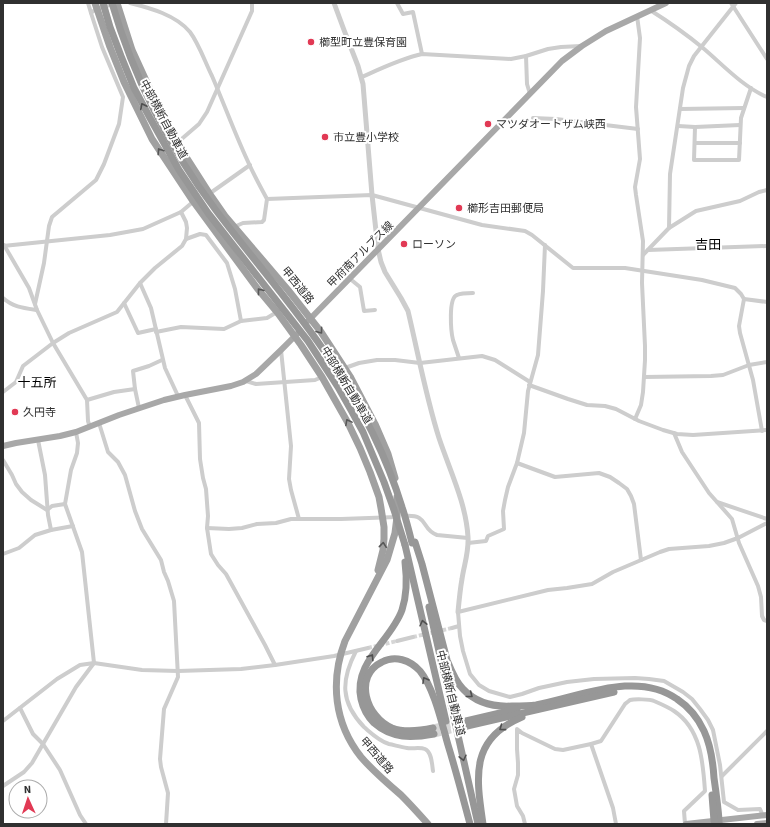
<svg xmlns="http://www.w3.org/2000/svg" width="770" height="827" font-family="'Source Sans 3','Noto Sans JP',sans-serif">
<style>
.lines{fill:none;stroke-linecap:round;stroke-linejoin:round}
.minor-tunnel{stroke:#d6d6d6;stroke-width:4;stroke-dasharray:4 2;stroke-linecap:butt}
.motorway-tunnel{stroke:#d6d6d6;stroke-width:7;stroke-dasharray:7 3.5;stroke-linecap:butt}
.minor{stroke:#cdcdcd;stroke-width:4}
.tertiary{stroke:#cdcdcd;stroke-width:5}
.primary{stroke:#a8a8a8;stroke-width:6}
.trunk{stroke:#a0a0a0;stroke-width:7}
.motorway{stroke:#979797;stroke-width:7}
.motorway-bridge{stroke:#979797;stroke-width:7}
.oneway{stroke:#4f4f4f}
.oneway2{stroke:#575757}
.poi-dot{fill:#e13954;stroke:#fff;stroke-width:1.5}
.labels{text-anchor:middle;stroke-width:4;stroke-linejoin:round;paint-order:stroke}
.poi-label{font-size:11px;fill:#303030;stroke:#fff;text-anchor:start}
.street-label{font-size:11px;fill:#303030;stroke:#fff}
.quarter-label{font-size:13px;fill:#000;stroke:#fff}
</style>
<rect width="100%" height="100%" fill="#fff"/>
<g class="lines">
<!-- minor-tunnel -->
<g class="minor-tunnel">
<path d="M413,637l39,-9"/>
<path d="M368,648l29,-7"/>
</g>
<!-- motorway-tunnel -->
<g class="motorway-tunnel">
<path d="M433,728l33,-7"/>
<path d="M434,734l33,-8"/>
</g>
<!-- minor -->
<g class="minor">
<path d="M88,3l3,10"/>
<path d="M130,3c20,5 46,12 60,29 9,12 15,30 22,44 13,30 24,61 38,90 5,11 11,22 17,33l105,-4 110,30 43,6 7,4 41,33h52l77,12 33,8 6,6 3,5 -5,27 1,7 13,47 9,51"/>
<path d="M397,3l6,11 10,-2 9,42"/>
<path d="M731,3l36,56"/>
<path d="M650,10c19,12 36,24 53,38 19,16 40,39 64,49"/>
<path d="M526,56l1,28 3,10"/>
<path d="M362,77c20,-9 38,-18 60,-23l89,5 15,-3 22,-7 13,-2 20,-1"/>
<path d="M680,109l64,-1"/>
<path d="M533,118l23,1 82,10"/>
<path d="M678,126l17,1 45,-2"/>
<path d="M695,127l-1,33h45l2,-42 10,-30"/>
<path d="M177,143l22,-19 8,-12 45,-101v-8"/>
<path d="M695,143h45"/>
<path d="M209,194l41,-29"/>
<path d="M234,227l9,-4 19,-1 2,-2 3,-21"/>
<path d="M669,228l1,-54 13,-86 6,-22 5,-10 42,-53"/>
<path d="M186,239l14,-5 6,1 21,28 8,26 6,32"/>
<path d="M4,245l25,43 8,22 16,33 34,57 1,21 2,6"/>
<path d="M3,246l107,-11 33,-6 38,-17 13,-11"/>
<path d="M648,250l119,-4"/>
<path d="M643,255l26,-27 27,-17 44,-10 19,-9 8,-2"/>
<path d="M349,278l11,9 4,24 11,-1"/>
<path d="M140,283l11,25 14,60 13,28"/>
<path d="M3,298c10,9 20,10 34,12"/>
<path d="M744,299l23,3"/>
<path d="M124,303l14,30 18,-4"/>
<path d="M35,304l9,-41 5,-37 3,-9 44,-37 8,-16 15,-40 4,-27 -21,-50 -11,-34 5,-4 17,-5"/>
<path d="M156,332l25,-5 43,2 17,-8 26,-3 10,-6"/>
<path d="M281,350l10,96 -2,33 2,11 8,29"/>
<path d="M459,358c-2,-6 -4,-12 -6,-18 -2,-8 -5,-42 4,-45 4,-2 11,-2 16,-2"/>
<path d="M345,368l14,-5 18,-3h18l25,3 62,-7 13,4 35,22"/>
<path d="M644,377l67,-1 12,-1 26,-10 18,-3"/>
<path d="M246,381l10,3 59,-4 7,-3"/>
<path d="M529,385l39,14 19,6 18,1 11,3 23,12 24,9 14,4 16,1 74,-5"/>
<path d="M3,392l13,-10 7,-16 30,-23 16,-10 48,-21 23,-29 15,-15 27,-22 4,-7 1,-11 -1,-6 -5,-10"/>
<path d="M185,395l14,28 1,36 3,19 3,11 2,27 -1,12 4,26 7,11 8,9 39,71 10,20"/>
<path d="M87,400l27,-8 21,-3"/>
<path d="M139,408l-4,-19 -2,-18 16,-5 13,-6"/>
<path d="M635,419l6,-14 2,-13 2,-32v-14l-3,-63 1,-42 -7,-46 -1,-8 5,-28 -4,-52 4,-69 -3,-22"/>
<path d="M99,423l9,29 10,10 7,13 10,36 7,18 19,31 3,12 4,9 6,20 4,76 -14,32 -4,50 1,8 7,26 -2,31"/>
<path d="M674,433l8,19 27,41 8,9 50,17"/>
<path d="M38,440l7,35 3,40 3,15"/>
<path d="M3,460l9,15 4,9 6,8 9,8 16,10 5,-4 13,-2"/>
<path d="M517,463l38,14 44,-4 11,4 9,6 8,6 4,7 3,8 7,56"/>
<path d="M717,502l15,17 7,24 19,43 3,11 1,19 2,4 3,1"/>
<path d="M404,516c26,-2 16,13 33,19l31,3"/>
<path d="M207,528l22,1 13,-1 15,-4 19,-1 15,-4h50l56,-2"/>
<path d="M468,543l18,-2 2,-5 16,-7 -1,-18 2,-11 3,-13 9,-24 7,-30 4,-42 10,-36 5,-64 2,-46"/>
<path d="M3,554l16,-6 16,-13 16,-5 22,-4"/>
<path d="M452,628l7,-2"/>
<path d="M397,641l16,-4"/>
<path d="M356,651c-15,29 -16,51 8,76 7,6 15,14 25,17 5,1 12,3 18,4 5,1 13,-1 18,1 7,3 7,16 8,22"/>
<path d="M20,708l13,26 10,10 17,26 20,45 6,9"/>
<path d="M3,721l54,-42 23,-14 14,-2 48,7 36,1 63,-2 34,-4 59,-9 34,-8"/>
<path d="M591,744l22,64 3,16"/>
<path d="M722,776l45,-45"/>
<path d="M3,786l21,-14 8,-9 44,-76 18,-24 -12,-111 -17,-48 6,-34 6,-17 1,-10 -2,-11"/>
<path d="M763,816l-3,-7 -22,1 -14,-8 -4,-37 -7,-35 -5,-10 -8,-11 -8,-10 -9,-7 -19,-11 -15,-2 -14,-1 -41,1 -27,3 -28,6 -17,6 -12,3 -21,-6 -10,-6 -9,-11 -7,-23 -3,-15 -2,-24 90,-22 19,-2 25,-4 21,-12 47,-20 9,-3 40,-3 15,-3 14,-5 29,-15"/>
<path d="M525,824l-2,-8 -6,-10 -3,-17 4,-14v-12l-1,-14v-20l5,4 33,16 8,1 28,-6 10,-3 24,-37c1,-1 4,-3 5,-4 4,-1 20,-1 24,1 7,3 14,6 20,10 27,18 29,51 31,80l-21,20 1,13"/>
</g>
<!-- tertiary -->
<path class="tertiary" d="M334,3l10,27 14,36 5,18 9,111 6,54 3,13 4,10 16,26 7,13c10,42 18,86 31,127 11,33 27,65 29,99 1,15 -4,28 -6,42 -2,11 -3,22 -4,33"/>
<!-- primary -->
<g class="primary">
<path d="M308,321l254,-260 20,-15 24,-15 60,-28"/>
<path d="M3,446l13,-3 44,-7 16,-4 43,-17 45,-15 21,-5 46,-9 12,-4 13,-8 25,-24 16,-16"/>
<path d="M686,824l81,-9"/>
<path d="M757,824l10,-1"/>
</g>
<!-- trunk -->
<g class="trunk">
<path d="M95,3l15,44 14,35 28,57 41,62 64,87 20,24 24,33 21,32 26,46 12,25 10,24 9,25 2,11 3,19v12l-1,11 -5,20"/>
<path d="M117,3l15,47 21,46 24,47 32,50 16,23 63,74 33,42 30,46 24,46 13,30 7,24"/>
<path d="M397,497v20l-2,16 -8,27 -42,81c-15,40 -11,82 16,116 12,14 26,26 40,38 9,9 18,19 27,29"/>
</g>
<!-- motorway -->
<g class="motorway">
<path d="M415,542l7,22 25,96c4,10 8,21 16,29 13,14 31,18 49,17 8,0 17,0 24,-1 44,-8 100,-35 141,-6 12,8 21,19 27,32 7,15 9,31 10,47 2,14 4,28 5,42v4"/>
<path d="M405,545l41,176"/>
<path d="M405,562c2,16 2,33 -3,48 -11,31 -49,52 -41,89 2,9 6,17 13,24 18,16 38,15 60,11"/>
<path d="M429,607l49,217"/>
<path d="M466,721l51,-12"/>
<path d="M467,726l147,-34"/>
<path d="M433,728c-14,3 -28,5 -41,0 -26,-11 -39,-52 -10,-66 13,-7 28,-2 38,9 14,17 22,53 28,74 8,26 15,53 22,79"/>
<path d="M712,795l2,26 2,3"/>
<path d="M483,824c-7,-48 -13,-85 39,-107"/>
</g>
<!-- motorway-bridge -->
<g class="motorway-bridge">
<path d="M103,3l7,24 11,29 13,32 16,30 29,52 29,43 100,128 30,46 13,23 12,22 21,50 10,28 11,35"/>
<path d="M112,3c21,73 57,145 103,206 38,51 81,98 116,152 30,45 55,94 71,146 4,12 7,24 10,36"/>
</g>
</g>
<!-- one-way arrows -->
<defs><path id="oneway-chevron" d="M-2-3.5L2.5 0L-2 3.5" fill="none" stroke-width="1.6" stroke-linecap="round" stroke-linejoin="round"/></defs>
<g class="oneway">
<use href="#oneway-chevron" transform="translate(143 106) rotate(-117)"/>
<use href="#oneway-chevron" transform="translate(423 623) rotate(-103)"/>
<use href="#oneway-chevron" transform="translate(371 657) rotate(-57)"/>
<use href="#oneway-chevron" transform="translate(425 680) rotate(-120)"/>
<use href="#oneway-chevron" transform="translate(470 695) rotate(38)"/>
<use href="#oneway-chevron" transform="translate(502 728) rotate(144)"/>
<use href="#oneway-chevron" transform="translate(463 758) rotate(77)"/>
</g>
<g class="oneway2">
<use href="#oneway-chevron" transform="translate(160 151) rotate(-123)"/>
<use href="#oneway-chevron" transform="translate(260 291) rotate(-128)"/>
<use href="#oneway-chevron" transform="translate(320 331) rotate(53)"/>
<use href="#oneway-chevron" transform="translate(348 422) rotate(-118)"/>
<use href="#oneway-chevron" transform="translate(383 545) rotate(-84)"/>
</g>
<!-- markers -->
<g class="poi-dot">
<circle cx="311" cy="42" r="4"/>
<circle cx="488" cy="124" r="4"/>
<circle cx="325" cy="137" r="4"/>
<circle cx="459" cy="208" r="4"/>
<circle cx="404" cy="244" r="4"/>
<circle cx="15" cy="412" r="4"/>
</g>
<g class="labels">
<!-- poi labels -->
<g class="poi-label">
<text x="319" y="46">櫛型町立豊保育園</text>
<text x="496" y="128">マツダオートザム峡西</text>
<text x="333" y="141">市立豊小学校</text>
<text x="467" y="212">櫛形吉田郵便局</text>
<text x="412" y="248">ローソン</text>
<text x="23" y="416">久円寺</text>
</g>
<!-- street labels -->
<g class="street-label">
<text transform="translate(164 119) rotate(62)" y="4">中部横断自動車道</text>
<text transform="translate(360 254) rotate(-45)" y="4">甲府南アルプス線</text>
<text transform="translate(298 285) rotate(51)" y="4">甲西道路</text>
<text transform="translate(347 385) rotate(59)" y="4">中部横断自動車道</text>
<text transform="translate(451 693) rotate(76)" y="4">中部横断自動車道</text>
<text transform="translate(377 755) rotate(49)" y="4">甲西道路</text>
</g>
<!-- quarter labels -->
<g class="quarter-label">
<text x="708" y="249">吉田</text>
<text x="37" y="387">十五所</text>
</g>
</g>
<!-- border -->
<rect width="770" height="827" fill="none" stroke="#303030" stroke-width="8"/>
<!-- north arrow -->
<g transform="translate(28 799) rotate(357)"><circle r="19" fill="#ffffff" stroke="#acacac"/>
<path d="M0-3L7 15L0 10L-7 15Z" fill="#e13954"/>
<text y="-6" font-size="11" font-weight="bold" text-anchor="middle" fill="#303030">N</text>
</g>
</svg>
